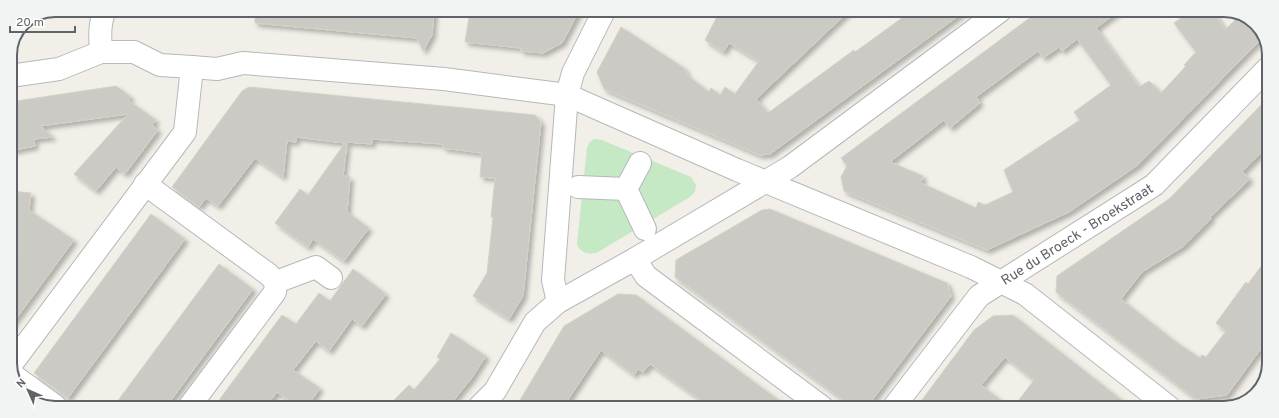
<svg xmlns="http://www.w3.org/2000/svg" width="1279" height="418" font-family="Overpass,sans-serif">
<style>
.green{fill:#c5e8c5}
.building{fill:#cccac5;stroke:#d6d1c6;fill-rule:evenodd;filter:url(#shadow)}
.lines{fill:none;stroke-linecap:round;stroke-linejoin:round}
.street-casing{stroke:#b5b8bc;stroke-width:24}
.street{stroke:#fff;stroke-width:22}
.labels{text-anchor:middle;stroke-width:3;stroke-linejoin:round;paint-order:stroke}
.street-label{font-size:14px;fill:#5f6368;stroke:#fff}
.rim{fill:none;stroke:#5f6368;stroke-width:2}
</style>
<defs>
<filter id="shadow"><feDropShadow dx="3.5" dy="3.5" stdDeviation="2" flood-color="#0004"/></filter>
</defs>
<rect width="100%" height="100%" fill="#f1efe8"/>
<!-- green -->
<path class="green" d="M594,139l8,1 89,37 5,8 -1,7 -5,5 -92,55c-9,3 -17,2 -21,-8l10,-96 2,-5z"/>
<!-- building -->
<g class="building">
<path d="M255,10h169l10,2 -2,23 -9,16 -6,-13 -162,-15z"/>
<path d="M470,11h24l-1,2 38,4 3,-6h45l-17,32 -19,10 -22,-2v-3l-56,-6z"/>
<path d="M720,11h129l-93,88 12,14 86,-63 1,2 47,-34 -5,-7h68l-195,143 -10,1 -156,-66 -7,-17 24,-45 63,41 4,8 21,16 2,-4 9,7 5,-8 10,7 24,-33 -30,-18 -6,9 -18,-12z"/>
<path d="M1039,11h80l-23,17 43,59 10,-6 12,12 25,-27 -2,-1 12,-13 -22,-29 15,-11h25l11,18 15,-15 18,11 5,11 -125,128 -69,47 -82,38 -143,-59 -3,-14 6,-11 -6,-8zM1077,39l34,46 -37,27 6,8 -76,50 9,22 -28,13 -7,-3 -2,6 -55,-25 2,-7 -33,-14 54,-42 6,8 30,-25 -4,-6 62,-46 5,7 16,-11 3,4z"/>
<path d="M116,86l15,11 -3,3 28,20 -4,5 6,5 -33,44 -9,-7 -20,24 -22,-17 54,-60 -88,12 13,11 -19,2 1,7 -25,5v-49z"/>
<path d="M249,87l286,28 6,7 -18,174 -14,23 -36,-23 14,-23 6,-56h-2l4,-39 -15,-1 2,-24 -39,-5v-4l-71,-5v5l-25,-2 -4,34 7,1 -3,35 22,16 -25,33 -31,-22 -5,8 -33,-24 25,-34 8,6 37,-52 -49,-6v5l-9,-1 -4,36 -28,-19 -37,48 -12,-8 -7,9 -27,-20 70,-96z"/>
<path d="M1269,97l-1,49 -26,26 8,7 -40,38 1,2 -27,27 -42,26 -21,27 55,43 24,16 2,-3 4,2 20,-26 -10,-8 30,-41 2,2 20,-27v82l-41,56 -31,4 -140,-107 1,-16 112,-77z"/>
<path d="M10,191l21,2 -2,17 45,30 -64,87z"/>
<path d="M770,209l177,74 4,13 -84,111h-14l-178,-130 1,-17 86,-50z"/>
<path d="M151,214l34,25 -117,159 -34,-25z"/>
<path d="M219,264l34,25 -87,118 -52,-1z"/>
<path d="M353,269l33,25 -24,32 -10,-7 -23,32 -13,-10 -23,29 27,18 -13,19h-9l-21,-15 -11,15h-52l68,-92 14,9 23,-31 11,8z"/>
<path d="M618,294l18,1 152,112h-93l6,-7 -51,-36 -7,8 -5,-3 -4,6 -33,-25 -38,57h-47l48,-81z"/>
<path d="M1013,315l60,47 59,46h-119l21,-28 -29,-23 -24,28 30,23h-95l58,-78 19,-14z"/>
<path d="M451,333l35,23 -15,23 -23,28h-61l22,-22 5,5 26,-31 -3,-2z"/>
</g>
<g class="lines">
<!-- street casing -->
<g class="street-casing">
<g id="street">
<path d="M101,52c-1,-14 -2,-29 4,-42"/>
<path d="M10,76l49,-7 42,-17h33l26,13 32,2 25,2 26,-6 201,16 123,16 170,75 234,97 54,27 145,114"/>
<path d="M145,184l123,90 8,8 -1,10 -86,115"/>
<path d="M578,187l48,2 19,40"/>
<path d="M626,189l14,-26"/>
<path d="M635,259l11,17 176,131"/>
<path d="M276,282l40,-15 15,11"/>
<path d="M558,302l-5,-22 14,-185 6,-22 31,-62"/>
<path d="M10,366l175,-234 7,-65"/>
<path d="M14,376l41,30"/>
<path d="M479,407l16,-16 40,-69 23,-20 77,-43 155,-92 210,-156"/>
<path id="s1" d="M893,408l86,-112 175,-111 115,-118"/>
</g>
</g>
<!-- street -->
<use href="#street" class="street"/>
</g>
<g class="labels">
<!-- street labels -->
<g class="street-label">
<text dy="5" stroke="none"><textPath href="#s1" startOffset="257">Rue du Broeck - Broekstraat</textPath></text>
</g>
</g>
<!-- crop -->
<path d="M0 0H1279V418H0ZM55 17H1224A38 38 0 0 1 1262 55V363A38 38 0 0 1 1224 401H55A38 38 0 0 1 17 363V55A38 38 0 0 1 55 17Z" fill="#f2f3f3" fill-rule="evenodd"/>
<path class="rim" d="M55 17H1224A38 38 0 0 1 1262 55V363A38 38 0 0 1 1224 401H55A38 38 0 0 1 17 363V55A38 38 0 0 1 55 17Z"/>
<!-- north arrow -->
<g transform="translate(28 390) rotate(315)" stroke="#ffffff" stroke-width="3" paint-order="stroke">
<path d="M0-3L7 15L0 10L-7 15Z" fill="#5f6368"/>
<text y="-6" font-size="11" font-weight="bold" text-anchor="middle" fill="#5f6368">N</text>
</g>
<!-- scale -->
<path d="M10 26v6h65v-6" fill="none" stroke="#5f6368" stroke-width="2"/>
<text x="16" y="26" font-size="12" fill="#5f6368" stroke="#ffffff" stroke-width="3" paint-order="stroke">20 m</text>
</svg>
